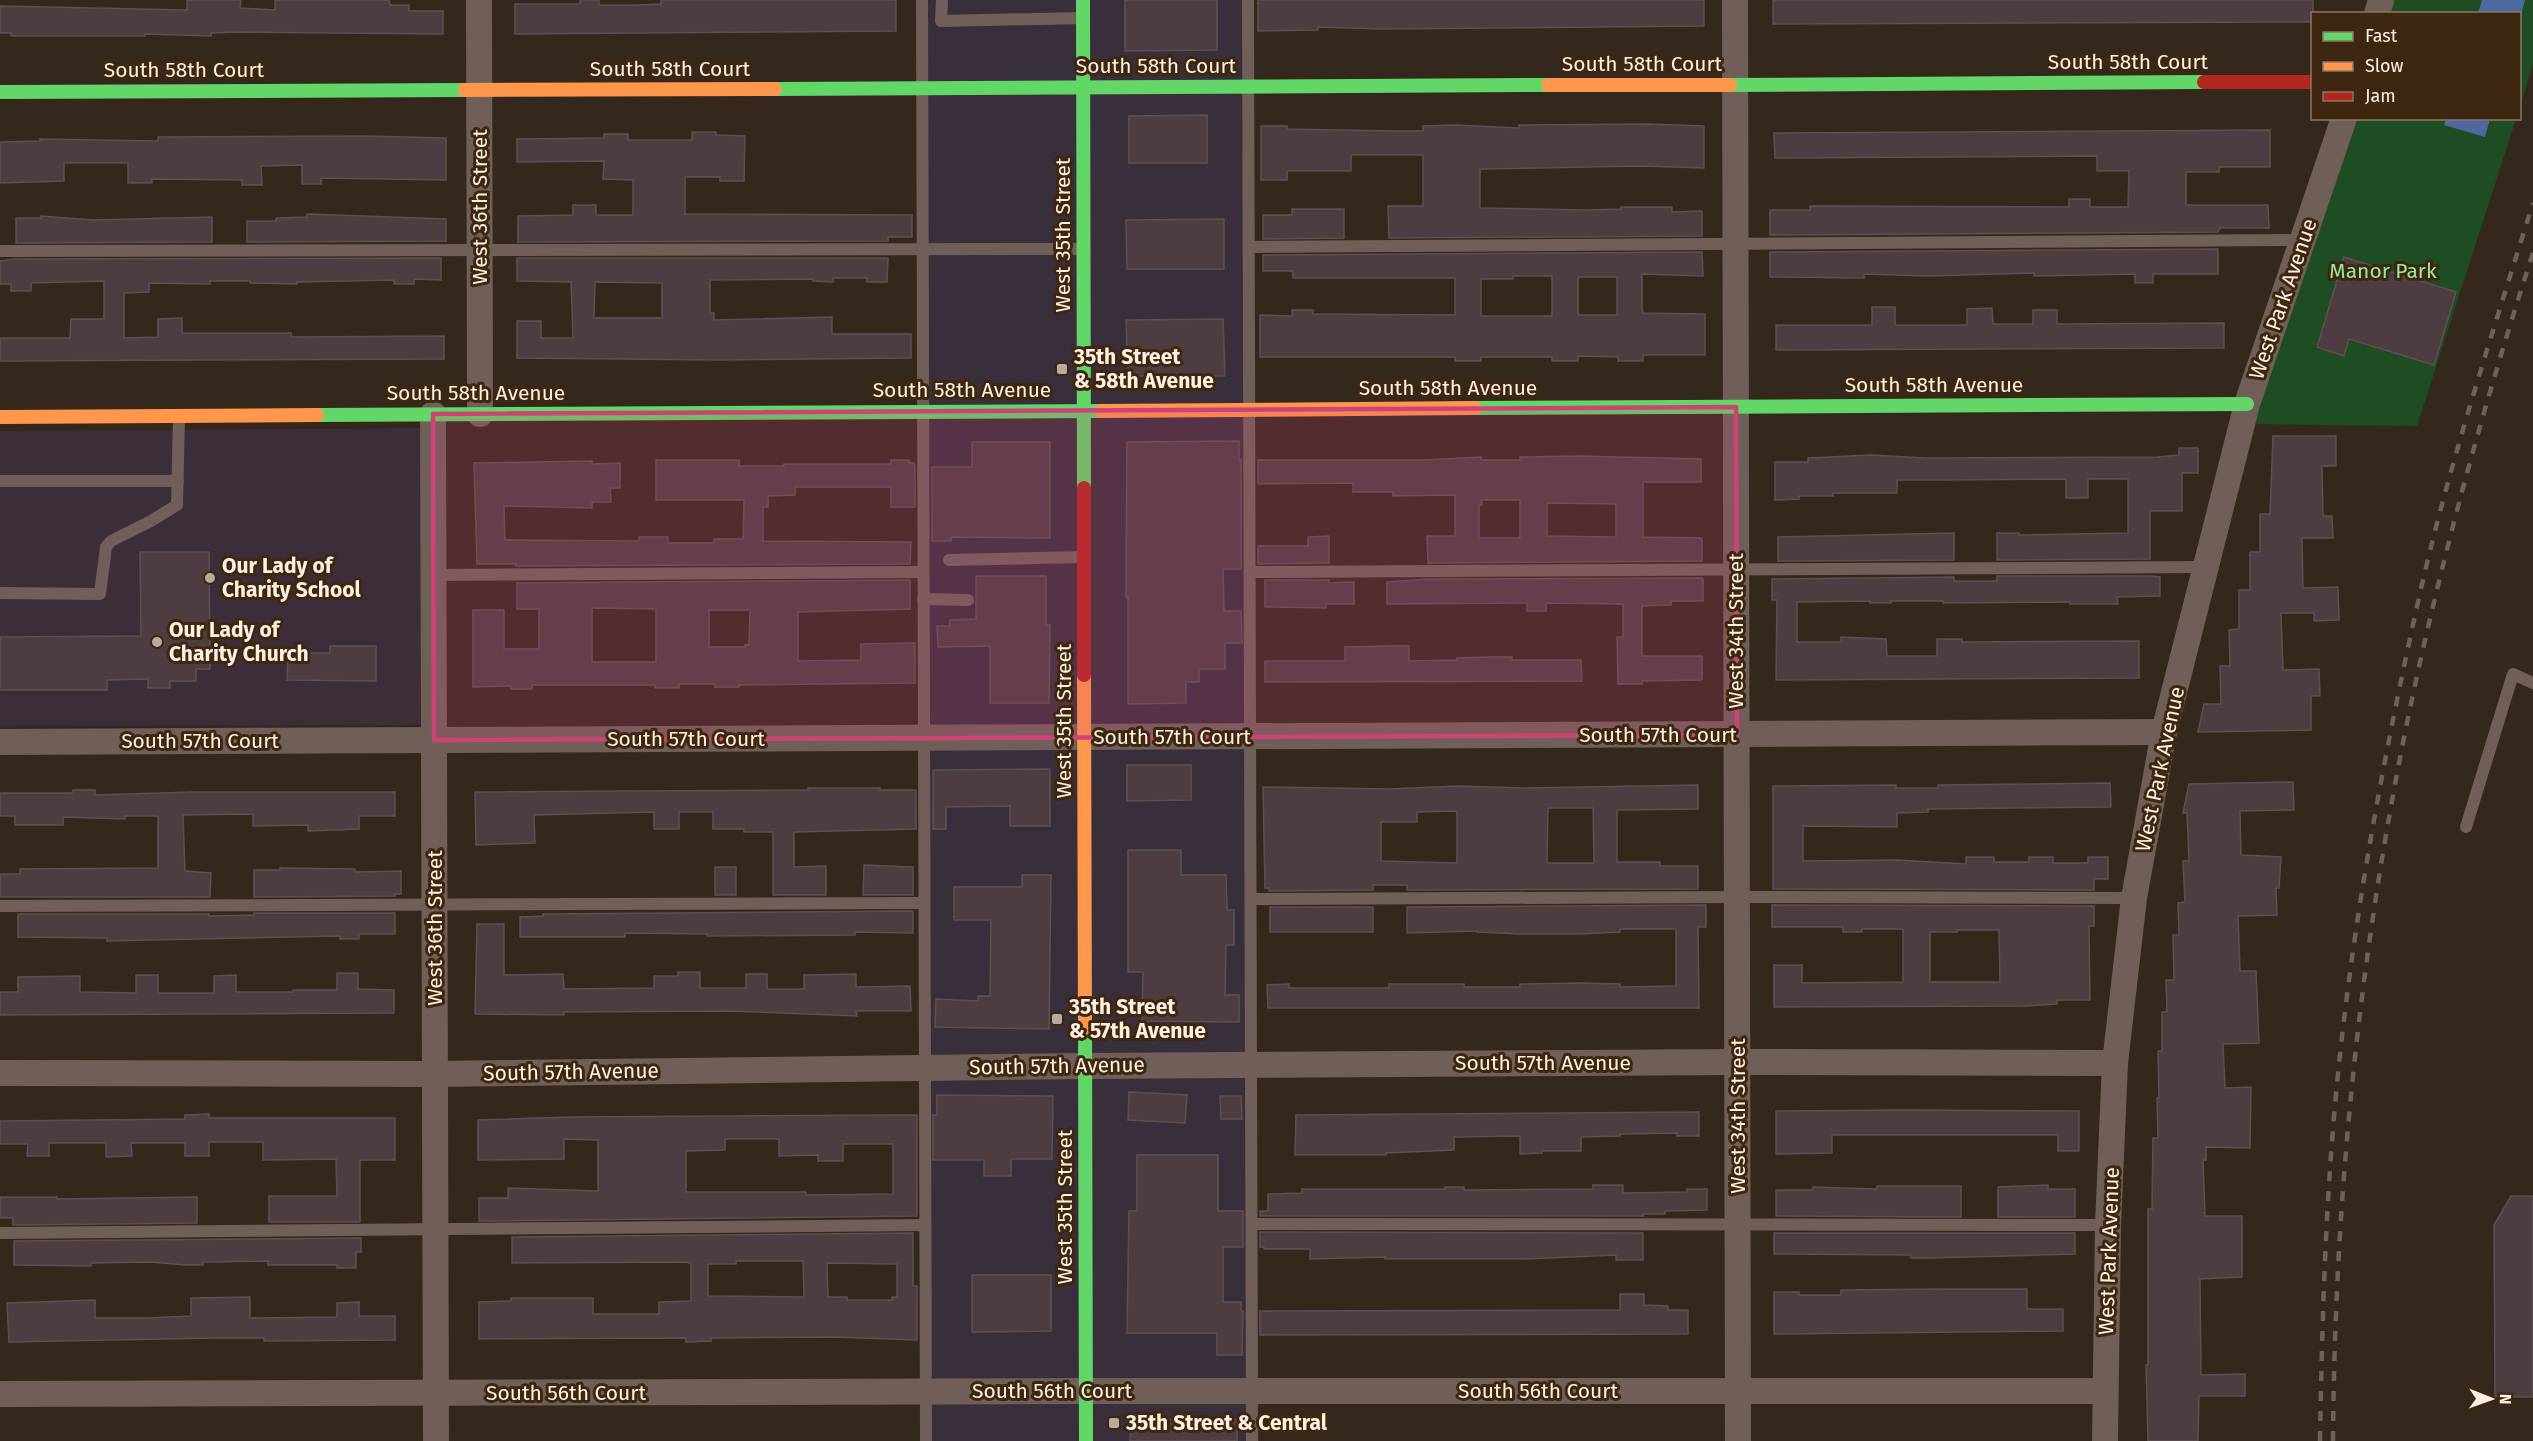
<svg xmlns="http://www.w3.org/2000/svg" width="2533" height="1441" font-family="'Fira Sans',sans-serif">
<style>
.commercial{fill:#392f3a}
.education{fill:#3c2e39}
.green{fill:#1e4d23}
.water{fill:#4c69a2}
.building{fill:#4d3d40;stroke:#5c5150;stroke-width:1.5;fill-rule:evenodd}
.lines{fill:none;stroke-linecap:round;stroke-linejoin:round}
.lane{stroke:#705f58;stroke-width:12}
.street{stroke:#705f58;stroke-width:26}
.fast{stroke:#63d668;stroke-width:14}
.slow{stroke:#ff974d;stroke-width:14}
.jam{stroke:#b3261e;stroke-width:14}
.rail{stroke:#6e6158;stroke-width:4.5;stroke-dasharray:10 10;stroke-linecap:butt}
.marked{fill:#ce4376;fill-opacity:0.2;stroke:#ce4376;stroke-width:4.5;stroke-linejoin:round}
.poi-dot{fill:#b8aa9d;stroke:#3e2711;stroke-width:2}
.labels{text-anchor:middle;stroke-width:6;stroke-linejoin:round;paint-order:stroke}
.street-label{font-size:21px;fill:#fff0e2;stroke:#3e2711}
.park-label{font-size:21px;fill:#95eb9d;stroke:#3e2711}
.poi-label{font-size:21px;font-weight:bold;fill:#fff0e2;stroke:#3e2711;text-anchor:start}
</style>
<rect width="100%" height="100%" fill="#34271c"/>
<!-- commercial -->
<path class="commercial" d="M925,0h327l7,1441h-329z"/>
<!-- education -->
<path class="education" d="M421,428l-1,297 -420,1v-295z"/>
<!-- green -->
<g class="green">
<path d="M2386,0h147v64l-13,43v-93h-138z"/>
<path d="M2348,119h168l-99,307 -167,-2z"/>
</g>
<!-- water -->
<g class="water">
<path d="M2482,0h43l-5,19v-5l-42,-1z"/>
<path d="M2446,119v-1l44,1 -5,18 -41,-12z"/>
</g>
<!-- building -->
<g class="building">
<path d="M187,0h54l-1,8 35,2v-10h114l1,5h19v6h34v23l-203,-2 -29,1v3l-66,-2v2h-134v-3h-11v-27l187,4z"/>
<path d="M580,0h19v5h39l23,-1v-4h235v31l-381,3v-30h65z"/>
<path d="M1125,0h92v50l-92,1z"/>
<path d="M1258,0h446v26l-321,3 -65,-2v3l-60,1z"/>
<path d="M1773,0h540v22l-540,2z"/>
<path d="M1207,115v48h-78v-47z"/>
<path d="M1648,124l56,2v42l-63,-2 -161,3v39l108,2 33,-1v-2h51v5l30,-1v25l-313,2 -1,-32h35v-51h-72v16h-64v9h-26v-54h26v3l106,2h30v-5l32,-1 64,3v-3z"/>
<path d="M2270,130v37h-51v5h-33v33h82l1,23h-49l-2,4 -448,3v-25h40v-4l259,1v-8h21v8h38l1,-36h-32v-15l-322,2 -1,-25z"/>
<path d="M692,132h24v3l29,1 -1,45h-24v-4h-35v37l227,1v22h-24v4l-370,1v-26l55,-1v-10h23v10h37v-35l-30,-1 1,-18 -87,1v-23l87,-1v-4h24v6h64z"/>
<path d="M364,136l82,2v42l-125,-2v6h-19v-19l-41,1 1,19h-20v-5l-90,-1v4h-24v-20h-64v18l-64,2v-41l40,-1v-2l118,2v-4z"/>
<path d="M1292,209h52v29l-81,1v-24h29z"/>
<path d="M307,214l139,5v22l-199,1v-21h29v-3l31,-1z"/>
<path d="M41,216l52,4 119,-3v25l-196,1v-25h25z"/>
<path d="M1224,219v50h-97l-1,-49z"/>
<path d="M2218,249v25h-65v9h-18v-9l-101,2v-3l-106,3 -64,-2v4l-94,-1v-25z"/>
<path d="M1702,252l1,24 -61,-2v33l1,6 62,1v41h-62v6h-25v-4l-40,-1v5h-26v-4h-71v4h-26v-4h-195v-42l32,1v-6h21v4l142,1v-37h-162v-7h-30v-16zM1513,276h39v40h-71v-37h32zM1578,277h39v38h-39z"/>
<path d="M2344,257l112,35 -22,73 -85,-26 -5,17 -27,-9z"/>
<path d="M441,258v22l-27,-1v5h-20v-4l-97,2v2l-47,-1v-2h-40v3l-61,-1v9l-25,1v45l34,-1v-18l24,-1v15h109v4l153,-1v23l-444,2v-23h70l1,-19h33v-38l-73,2v8h-20v-7h-11v-23l15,-2z"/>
<path d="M517,258h371l-1,24h-20v-4h-34v4l-20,-1v-2l-103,1v33h4v7l118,-3v17h79v24l-191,2 -203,-2v-37h24v17h32l-2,-56 -54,-1zM595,282l67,1v35h-68z"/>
<path d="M1872,307h23v18h72v-16l25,-1 1,16h40v-14h24v14l167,-1v25l-448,2v-25h96z"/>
<path d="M1223,319l2,57h-97l-2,-56z"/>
<path d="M2273,436h63v30h-14l1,50h9l1,22h-31l1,50 35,-1 1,33 -25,1v-8h-33l2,57 36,-1 1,27h-9v34l-113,2 6,-28h17l-1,-38h10l-1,-36 10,-1v-39h11v-38h10v-38h10z"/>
<path d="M1239,441v19h2v109h-18l1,42h17l1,32h-17v26h-26v13h-13v21l-58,1v-107h-2l1,-155z"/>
<path d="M972,442h78v96l-99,-1v4h-19v-74h40z"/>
<path d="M2179,448h19v25h-16v38h-32v48l-153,1v-27h22v2l109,-2v-54h-40v19h-22v-19l-129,1h-40v13h-64v3h-34v3l-24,1v-38h33v-4l64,-3 54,3 232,-1 21,-2z"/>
<path d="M1578,456l123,3v23h-58v55l59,1v23l-274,2 -1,-27h28v-41l-62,1v-4h-40v-9l-95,1v-24h167l56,-3v3h39v-3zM1481,500h39v38h-41v-33h3zM1547,503l69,1v33l-69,-1z"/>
<path d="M656,460h83v6h45v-2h107v-4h18v3h5l1,3v41h-24v-20h-96v8l-27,1v11h-5v34l148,1 -1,22 -394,2v-2h-39l-3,-101 118,-2v3l28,-1v25h-10l1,14h-19v6l-88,-2 1,34 134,1v-4h29v6h46v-4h29l1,-39h-88z"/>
<path d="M1954,533v27l-176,1v-24z"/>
<path d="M1329,536v27l-71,1v-18h50v-9z"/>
<path d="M140,552h69l1,117h-14v12h-26v7h-22v-9l-41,1v10h-107v-53l141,-1z"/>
<path d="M976,576h70v49h4l-1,78h-59v-57l-52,1 -1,-21h13v-6l26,-1z"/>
<path d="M1997,576h153l10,1v19l-43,1 1,7h-48v-2l-127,1v-2h-52v2h-21v-2l-73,1v40h44v-5l45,2 1,17h50v-17h25v3l177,-1v37l-363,2 1,-80h-5v-21l182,-2v4h43z"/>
<path d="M1702,578l1,1v22h-32v4l-29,1v50h60v24l-60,1v3h-24l-1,-47h6v-33l-77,-1v8h-19v-8l-140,1v-22l41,-3z"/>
<path d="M910,580v29l-112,3v49l63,-1v-16l54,-1v40l-176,2v2h-24v-3h-36v4h-24v-3h-123v4h-21v-3l-38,1v-77h31v39h35v-40h-22v-26zM592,608l64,1v53h-64zM709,610h41l-1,35h-4v2h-36z"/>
<path d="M1265,580h64v3l25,-1v22h-28v4l-61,-1z"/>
<path d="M330,646h46v35l-89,-1 1,-23h21v-4h21z"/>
<path d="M1387,646h22v15l48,-1v-2l33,-1h22v3h69l1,21 -317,1v-21h80v-14z"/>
<path d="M1127,765h64v35l-64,1z"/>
<path d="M1050,769v57h-40v-20l-64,1v22h-13v-59z"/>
<path d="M2293,782l1,28 -54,1 1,44 40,2 -2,31h-3l1,27 -39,1 2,55h16l3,72 -36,1 2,44 26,-1 -1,61 -44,-1v13h-3l2,56h37v61l-42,2 1,96 44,-1v22h-46l-1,45h-50l-2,-76h2v-156h4l1,-71h5l-1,-40h2l-1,-47h4v-39h5l-1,-32h8l-1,-45h6l-1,-32 7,-1 -2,-41h6l-2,-48h-4l6,-29z"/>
<path d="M2110,783l1,24 -183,2v3l-31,1v14l-94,-1v35l95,-1 68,4v-7h28v5h35v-5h24v6h35v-6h20v22h-14v11l-321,-1v-103l123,-1v3h42v-3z"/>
<path d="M1698,785v24l-81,1v52h43v4h38v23l-291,1v-5h-34v5l-104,1v-3h-4l-2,-101 127,2 68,-3 66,2zM1548,808h45l1,55h-47zM1457,811v52l-76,-2v-39h36v-10z"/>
<path d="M808,788h72v2h36v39l-122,3v35l32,-1v29h-53v-63h-29v-3h-31v-17h-34v17h-25v-17l-120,3 1,28 -59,2 -1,-53 333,-2z"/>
<path d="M73,790h22v5l97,-3h203v24h-36v13l-51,2v-6l-55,1v-12l-70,1 2,56 26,2 -1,24h-210v-23h20v-5l138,-1v-52h-33v3l-62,-2v8h-48v-9h-15v-23h72z"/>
<path d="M1128,850h53v25h45l1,35h7v35h-8l-1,50h14v27l-97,-1 1,-49h-15z"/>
<path d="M864,865l49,2v28h-50z"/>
<rect x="715" y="867" width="21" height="28"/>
<path d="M280,868l75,1v3l46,-1v23h-7l1,2 -141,1v-27h26z"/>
<path d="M1022,875h29l-2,154 -114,-2 1,-28 42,2v-5h12l1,-76h-37v-33h68z"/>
<path d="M1706,905v22h-8l1,81h-431l-1,-23 22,-1v4h100v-4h75v3h56v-3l61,-1 39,1v3l56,-1v-57h-56v3l-41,2h-58l-44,-2v-1l-70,2v-26z"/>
<path d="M1772,905l322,1v20h-5l1,74h-33v4l-32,2 -251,1v-42h28v18l101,-1v-53h-41v3h-19v-5h-71zM1957,930h42l1,52h-70v-50h27z"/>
<rect x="1270" y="907" width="103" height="25"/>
<path d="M913,911v22l-58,-1v3l-148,1v-2l-82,-1v4h-105v-20l23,-1v-2z"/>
<path d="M254,913h141v21h-36v5h-19v-3l-233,5v-3l-89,-1v-23h191v2l45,-1z"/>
<path d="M477,924h27v51l59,-1 1,15 90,-1v-12h24v-4h22v16h46v-14h21v15h37v-14l52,-1v13l54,-1 1,25h-55l1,5 -127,-5 -166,1v3l-89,-1z"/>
<path d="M337,973h21v16l36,1v23l-394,2v-23h18v-15l62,-1v16l56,1v-18h22v18h56v-17l22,-1v17h57v-2h44z"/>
<path d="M1129,1092l58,3 -2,28 -57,-3z"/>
<path d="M937,1095l116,1 -1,63h-41v17h-27v-16h-51v-45h4z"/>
<path d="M1220,1096h21l1,23h-21z"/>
<path d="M1906,1110l173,1v40h-21v-16h-226v18l-56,1v-43z"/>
<path d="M1699,1112v24h-22v-3l-57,1v2l-39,1v14h-39v2l-22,1v-18l-66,1v13l-68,3v2h-91l1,-40z"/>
<path d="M209,1114v4h186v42h-35v62h-91v-26h68l-1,-37 -73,1v-18h-54v14h-24v-13h-54l1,13 -26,1v-14h-57v13h-22l1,-12h-28v-23l185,-2v-4z"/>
<path d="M893,1115h24v101l-438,5v-23h29v-10l90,3v-51l-34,-1v20l-86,1v-40l92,-3zM725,1139h54v17l39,-1v6h25v-17h50v50l-87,1v-3h-120v-41l39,-1z"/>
<path d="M1137,1155h81v56h25v36h-20v55h18v9h2l-1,44h-25v-22h-90l2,-122h8z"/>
<path d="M1593,1185h30v8l64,-1v-3h20v21l-42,1v3h-22v2h-383v-5h8v-17l34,-1v-4h143v-2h19v3l129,-1z"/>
<path d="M2048,1185v4h27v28h-77v-30z"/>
<path d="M1877,1186h84v31l-185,-1v-26h37v-3l64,2z"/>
<path d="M2511,1196h22v201h-38l-1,-172z"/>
<path d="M0,1197h57v2l140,-2v26l-184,2v-7h-13z"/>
<path d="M1260,1232l383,1v27h-27v-5l-90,4h-141v-2l-75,2v-10h-46v-2h-4z"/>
<path d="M913,1233v53h4v54l-83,-3 -123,1v3l-25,1v-4l-207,1v-37l32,-1v-3h82v16h66v-12l32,-1v-37l-4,-2 -175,1v-26zM736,1261h67l1,36 -96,-1v-32h28zM827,1263l70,1v33h-5v3h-45v-3h-19z"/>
<path d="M1774,1233h301v21l-144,4h-20v-3l-137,-1z"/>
<path d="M361,1238v14h-5v16h-19v-3h-69v-4l-65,1v3h-18l-34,-3 -60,1v3l-77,-1v-24z"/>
<path d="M972,1275h79v56l-79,1z"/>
<path d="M1938,1289h89v20h36v22l-289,3v-42h25v3h42v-5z"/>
<path d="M1620,1294h24v11l24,1v4h20v24l-428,1v-24l360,-1z"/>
<path d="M250,1297v21l87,-1v-14l22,-1v14h36v24l-131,1v-3h-49l-206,4 -2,-39 88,-3v18h52l44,-2v-18z"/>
<path d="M1131,1419h106v22h-107z"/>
</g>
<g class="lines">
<!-- lane -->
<g class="lane">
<path d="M922,0l4,1441"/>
<path d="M942,0l-1,21 142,-3"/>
<path d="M1248,0l4,1441"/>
<path d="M1249,247l1054,-7"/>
<path d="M0,251l1082,-2"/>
<path d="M0,481h178"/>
<path d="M949,560l134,-3"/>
<path d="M1250,572l957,-5"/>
<path d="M433,575l490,-3"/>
<path d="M0,593l100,1 6,-47 5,-6 40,-20 26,-16 2,-87"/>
<path d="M923,599l45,1"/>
<path d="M2466,827l47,-153 20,9"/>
<path d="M1251,899l486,-2 397,1"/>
<path d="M0,906l924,-3"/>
<path d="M1252,1224l856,1"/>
<path d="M0,1233l925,-8"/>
</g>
<!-- street -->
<g class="street">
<path d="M479,0l1,414"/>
<path d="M1735,0l3,1441"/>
<path d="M2377,14l4,-14"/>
<path d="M433,414l3,1027"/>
<path d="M0,742l2164,-10"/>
<path d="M0,1073l435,1 650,-8 652,-4 378,1"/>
<path d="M0,1394l1086,-3h1019"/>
<path d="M2105,1441l3,-216 7,-162 19,-165 30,-166 83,-328 97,-286"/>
</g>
<!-- fast -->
<g class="fast">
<path d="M1083,0l1,488"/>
<path d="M1730,85l474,-3"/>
<path d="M775,89l773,-4"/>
<path d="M0,92l465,-2"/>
<path d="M1475,408l772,-4"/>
<path d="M317,415l784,-4"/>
<path d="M1085,1030l1,411"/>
</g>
<!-- slow -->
<g class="slow">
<path d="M1548,85h182"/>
<path d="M465,90l310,-1"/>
<path d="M1101,411l374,-3"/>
<path d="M0,417l317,-2"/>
<path d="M1084,675l1,355"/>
</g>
<!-- jam -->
<g class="jam">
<path d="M2204,82h108"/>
<path d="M1084,488v187"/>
</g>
<!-- rail -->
<g class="rail">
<path d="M2320,1441c2,-112 5,-224 15,-336 15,-166 45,-331 81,-494 30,-138 75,-273 117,-408"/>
<path d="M2333,1441c2,-283 35,-568 102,-843 28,-117 61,-231 98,-345"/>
</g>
</g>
<!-- marked area -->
<path class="marked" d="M1736,407l1,328 -1303,5 -1,-326z"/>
<!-- markers -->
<g class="poi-dot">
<rect x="1056" y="363" width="12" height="12" rx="3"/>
<circle cx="210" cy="578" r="6"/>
<circle cx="157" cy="642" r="6"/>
<rect x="1051" y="1013" width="12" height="12" rx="3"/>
<rect x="1108" y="1417" width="12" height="12" rx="3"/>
</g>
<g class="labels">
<!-- street labels -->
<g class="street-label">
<text x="2128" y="69">South 58th Court</text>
<text x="1642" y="71">South 58th Court</text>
<text x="1156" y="73">South 58th Court</text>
<text x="670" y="76">South 58th Court</text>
<text x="184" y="77">South 58th Court</text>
<text transform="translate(480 207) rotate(-90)" y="7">West 36th Street</text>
<text transform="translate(1063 235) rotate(-90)" y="7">West 35th Street</text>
<text transform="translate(2283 299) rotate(-71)" y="7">West Park Avenue</text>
<text x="1934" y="392">South 58th Avenue</text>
<text x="1448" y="395">South 58th Avenue</text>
<text x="962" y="397">South 58th Avenue</text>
<text x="476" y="400">South 58th Avenue</text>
<text transform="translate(1736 631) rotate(-90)" y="7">West 34th Street</text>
<text transform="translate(1064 721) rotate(-90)" y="7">West 35th Street</text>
<text x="1658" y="742">South 57th Court</text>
<text x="1172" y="744">South 57th Court</text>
<text x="686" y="746">South 57th Court</text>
<text x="200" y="748">South 57th Court</text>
<text transform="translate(2160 769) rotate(-78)" y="7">West Park Avenue</text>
<text transform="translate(435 928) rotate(-90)" y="7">West 36th Street</text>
<text x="1543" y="1070">South 57th Avenue</text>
<text transform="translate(1057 1066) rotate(-1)" y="7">South 57th Avenue</text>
<text transform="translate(571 1072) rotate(-1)" y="7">South 57th Avenue</text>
<text transform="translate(1738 1116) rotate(-90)" y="7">West 34th Street</text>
<text transform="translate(1065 1207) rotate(-90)" y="7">West 35th Street</text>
<text transform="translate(2109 1251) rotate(-88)" y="7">West Park Avenue</text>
<text x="1052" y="1398">South 56th Court</text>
<text x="1538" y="1398">South 56th Court</text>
<text x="566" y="1400">South 56th Court</text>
</g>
<!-- park labels -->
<g class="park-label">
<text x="2383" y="278">Manor Park</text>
</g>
<!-- poi labels -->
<g class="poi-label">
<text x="1074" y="364">35th Street<tspan x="1074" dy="24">&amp; 58th Avenue</tspan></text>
<text x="222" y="573">Our Lady of<tspan x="222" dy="24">Charity School</tspan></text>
<text x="169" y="637">Our Lady of<tspan x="169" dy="24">Charity Church</tspan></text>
<text x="1069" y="1014">35th Street<tspan x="1069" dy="24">&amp; 57th Avenue</tspan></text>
<text x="1126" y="1430">35th Street &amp; Central</text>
</g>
</g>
<!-- legend -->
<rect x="2311" y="12" width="210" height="108" fill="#3e2711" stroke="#8b7765" stroke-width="1.5"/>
<rect x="2323" y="32" width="30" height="9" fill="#63d668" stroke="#8b7765" stroke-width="1.5"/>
<text x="2365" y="42" font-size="18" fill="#fff0e2">Fast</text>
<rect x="2323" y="62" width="30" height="9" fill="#ff974d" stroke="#8b7765" stroke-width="1.5"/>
<text x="2365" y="72" font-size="18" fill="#fff0e2">Slow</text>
<rect x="2323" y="92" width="30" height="9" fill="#b3261e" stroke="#8b7765" stroke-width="1.5"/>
<text x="2365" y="102" font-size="18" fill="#fff0e2">Jam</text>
<!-- north arrow -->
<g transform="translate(2491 1399) rotate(91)" stroke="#3e2711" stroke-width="4.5" paint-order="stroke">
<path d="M0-4.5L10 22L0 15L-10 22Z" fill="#fff0e2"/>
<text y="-9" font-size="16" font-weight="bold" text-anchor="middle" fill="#fff0e2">N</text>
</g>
</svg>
